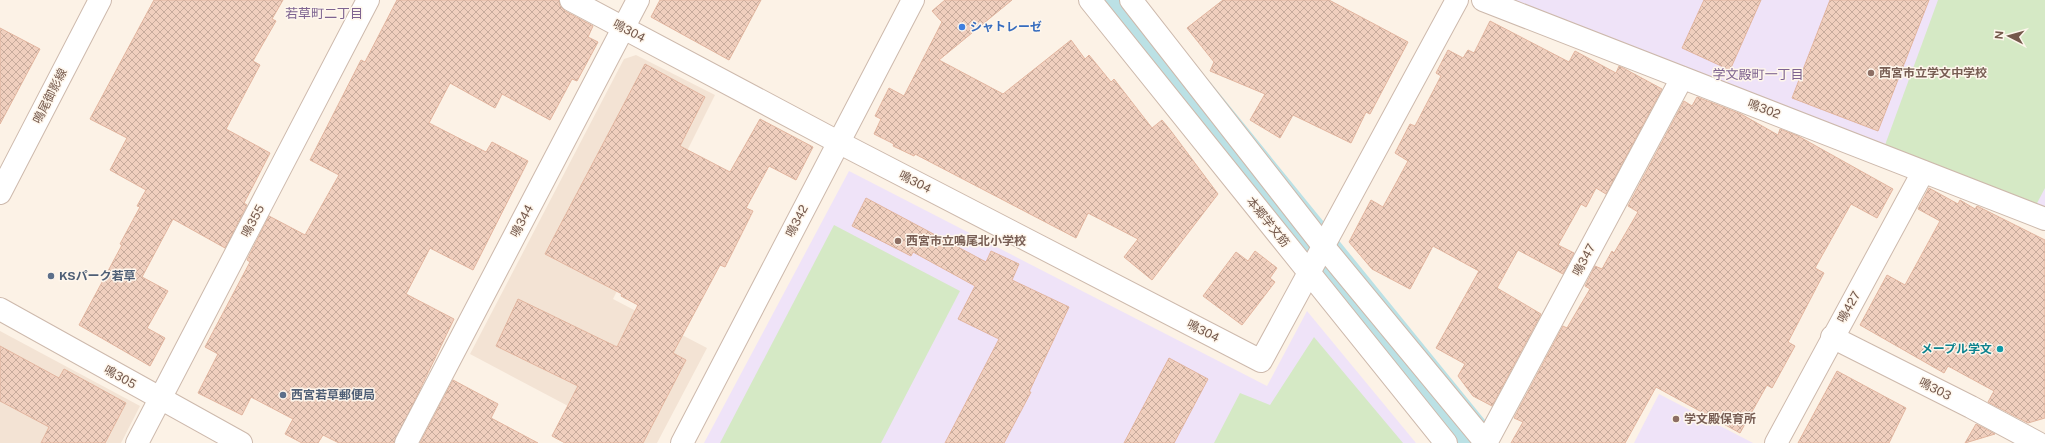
<svg xmlns="http://www.w3.org/2000/svg" width="2045" height="443" font-family="'Public Sans','Noto Sans JP',sans-serif">
<style>
.residential{fill:#f3e3d4}
.education{fill:#efe3f8}
.pitch{fill:#d5e9c5}
.lines{fill:none;stroke-linecap:round;stroke-linejoin:round}
.river{stroke:#bbe1e5;stroke-width:52}
.building{fill:url(#building-cross-hatch);stroke:#e2b59f}
.minor-casing{stroke:#cdb9ac;stroke-width:24}
.tertiary-casing{stroke:#cdb9ac;stroke-width:24}
.minor{stroke:#fff;stroke-width:22}
.tertiary{stroke:#fff;stroke-width:22}
.shop-dot{fill:#3f7fe0;stroke:#fef6ec;stroke-width:1.5}
.education-dot{fill:#8d6e63;stroke:#fef6ec;stroke-width:1.5}
.service-dot{fill:#5c6f8a;stroke:#fef6ec;stroke-width:1.5}
.culture-dot{fill:#0f9aa8;stroke:#fef6ec;stroke-width:1.5}
.labels{text-anchor:middle;stroke-width:3;stroke-linejoin:round;paint-order:stroke}
.shop-label{font-size:12px;font-weight:bold;fill:#366cbe;stroke:#fef6ec;text-anchor:start}
.street-label{font-size:12px;fill:#74584b;stroke:#fef6ec}
.education-label{font-size:12px;font-weight:bold;fill:#785e54;stroke:#fef6ec;text-anchor:start}
.service-label{font-size:12px;font-weight:bold;fill:#4e5e75;stroke:#fef6ec;text-anchor:start}
.culture-label{font-size:12px;font-weight:bold;fill:#0d838f;stroke:#fef6ec;text-anchor:end}
.neighbourhood-label{font-size:13px;fill:#7e6390;stroke:#fef6ec}
</style>
<defs>
<pattern id="building-cross-hatch" width="8" height="8" patternUnits="userSpaceOnUse"><rect width="8" height="8" fill="#f0cfbe"/><path d="M0 0l8 8M0 8l8-8" fill="none" stroke="#c7ab9c"/></pattern>
</defs>
<rect width="100%" height="100%" fill="#fcf2e6"/>
<!-- residential -->
<g class="residential">
<path d="M636,55l79,40 -102,204 94,49 -50,95h-19l-168,-89 154,-295z"/>
<path d="M0,331l140,75 -19,37h-121z"/>
</g>
<!-- education -->
<g class="education">
<path d="M1508,0h537v213z"/>
<path d="M849,171l418,215 40,-75 109,132h-712z"/>
<path d="M1659,394l94,49h-119z"/>
</g>
<!-- pitch -->
<g class="pitch">
<path d="M1938,0h107v188l-11,21 -149,-64z"/>
<path d="M834,225l126,66 -79,152h-161z"/>
<path d="M1314,337l89,106h-189l26,-50 30,12z"/>
</g>
<g class="lines">
<!-- river -->
<path class="river" d="M1110,0l360,443"/>
</g>
<!-- building -->
<g class="building">
<path d="M154,0h129l-11,19 4,2 -23,40 7,4 -34,64 44,24 -17,33 -9,17 3,2 -22,43 -52,-29 -31,58 26,14 -21,37 18,10 -15,28 -71,-41 43,-80 -2,-1 20,-37 -3,-1 9,-16 -36,-20 17,-32 -37,-19z"/>
<path d="M397,0h162l1,6 5,5 28,15 -5,11 10,5 -21,39 -5,-2 -22,41 -48,-26 -7,14 -45,-25 -21,40 57,29 6,-10 36,19 -55,109 -43,-22 -24,46 48,25 -60,124h-55l-16,-8 -5,8h-16l-17,-9 8,-15 -42,-22 -9,18 -44,-22 20,-39 -13,-7 45,-85 -3,-2 22,-44 36,19 34,-60 -29,-15 51,-100 4,2z"/>
<path d="M660,0h101l-32,60 -78,-43z"/>
<path d="M945,0h67l-73,60 64,34 68,-54 14,19 4,-4 22,27 3,-3 38,49 10,-8 9,11 47,63 -66,86 -28,-23 14,-18 -50,-26 -12,25 -161,-84 -1,2 -21,-10 1,-2 -20,-10 7,-15 -6,-3 14,-28 15,8 38,-74 -10,-11z"/>
<path d="M1223,0h106l79,42 -38,72 -4,-2 -15,31 -58,-28 -13,23 -30,-18 15,-26 -55,-23 4,-9 -27,-34z"/>
<path d="M1704,0h57l-31,70 -48,-22z"/>
<path d="M1830,0h99l-51,131 -86,-33z"/>
<path d="M1490,21l79,41 6,-11 41,22 3,-7 6,3 37,20 -56,105 -10,-6 -10,19 -5,-3 -23,41 16,8 -11,21 -45,-24 -21,38 44,26 -49,92 -19,-10 -15,-20 7,-12 -29,-16 43,-77 -46,-25 -23,43 -38,-20 -23,-27 22,-42 12,7 25,-46 -13,-8 15,-29 5,2 26,-50 -5,-3 12,-23 15,8 5,-8 6,3z"/>
<path d="M0,28l40,21 -40,75z"/>
<path d="M645,64l60,33 -25,49 50,26 30,-53 53,28 -17,33 -27,-14 -23,42 7,3 -28,56 -5,-2 -47,88 13,7 -43,83h-78l-13,-7 26,-50 -82,-40 22,-47 99,48 21,-42 -17,-9 1,-2 -77,-40z"/>
<path d="M1697,97l44,17 37,21 2,-6 18,7 95,53 -16,29 -26,-14 -36,64 9,5 -36,69 7,4 -23,42 -5,-3 -27,48 -84,-46 -31,56h-114l12,-21 -9,-4 49,-92 4,2 23,-39 -5,-3 10,-20 7,3 10,-18 2,2 24,-41 -10,-6 56,-105 8,5z"/>
<path d="M1929,188l29,16 2,-4 15,9 2,-3 68,34v178l-17,5 -40,-21 6,-11 -46,-25 -4,7 -84,-48 27,-50 18,10 35,-64 -22,-12z"/>
<path d="M866,198l120,64 5,-11 28,13 -7,16 57,27 -40,85h2l-27,51h-59l54,-104 -41,-20 17,-33 -62,-34 -2,4 -59,-30z"/>
<path d="M1255,251l22,17 -7,10 5,4 -33,43 -39,-29 33,-44 12,9z"/>
<path d="M0,346l59,32 5,-9 62,34 -21,40h-64l8,-16 -49,-26z"/>
<path d="M1169,358l39,21 -34,64h-50z"/>
<path d="M1837,371l69,37 -17,35h-91z"/>
<path d="M453,380l45,24 -7,14 47,25h-118z"/>
<path d="M1976,424l19,10 -30,9z"/>
</g>
<g class="lines">
<!-- minor casing -->
<g class="minor-casing">
<g id="minor">
<path d="M571,0l267,142 423,219 196,-361"/>
<path d="M1090,0l356,443"/>
<path d="M1131,0l193,247 162,196"/>
<path d="M1483,0l562,219"/>
<path d="M0,309l241,134"/>
<path d="M1832,337l139,70 67,36"/>
<path d="M137,443l231,-443"/>
<path d="M406,443l232,-443"/>
<path d="M682,443l231,-443"/>
<path d="M1486,443l196,-365"/>
<path d="M1776,443l147,-271"/>
</g>
</g>
<!-- tertiary casing -->
<g class="tertiary-casing">
<path id="tertiary" d="M0,193l100,-193"/>
</g>
<!-- minor -->
<use href="#minor" class="minor"/>
<!-- tertiary -->
<use href="#tertiary" class="tertiary"/>
</g>
<!-- markers -->
<circle class="shop-dot" cx="962" cy="27" r="4"/>
<g class="education-dot">
<circle cx="1871" cy="73" r="4"/>
<circle cx="898" cy="241" r="4"/>
<circle cx="1676" cy="419" r="4"/>
</g>
<g class="service-dot">
<circle cx="51" cy="276" r="4"/>
<circle cx="283" cy="395" r="4"/>
</g>
<circle class="culture-dot" cx="2000" cy="349" r="4"/>
<g class="labels">
<!-- shop labels -->
<g class="shop-label">
<text x="970" y="31">シャトレーゼ</text>
</g>
<!-- street labels -->
<g class="street-label">
<text transform="translate(629 31) rotate(28)" y="4">鳴304</text>
<text transform="translate(50 96) rotate(-63)" y="4">鳴尾御影線</text>
<text transform="translate(1764 109) rotate(21)" y="4">鳴302</text>
<text transform="translate(915 182) rotate(27)" y="4">鳴304</text>
<text transform="translate(253 221) rotate(-62)" y="4">鳴355</text>
<text transform="translate(522 221) rotate(-62)" y="4">鳴344</text>
<text transform="translate(797 221) rotate(-63)" y="4">鳴342</text>
<text transform="translate(1268 222) rotate(51)" y="4">本郷学文筋</text>
<text transform="translate(1584 260) rotate(-62)" y="4">鳴347</text>
<text transform="translate(1849 307) rotate(-61)" y="4">鳴427</text>
<text transform="translate(1203 331) rotate(27)" y="4">鳴304</text>
<text transform="translate(120 377) rotate(29)" y="4">鳴305</text>
<text transform="translate(1935 389) rotate(27)" y="4">鳴303</text>
</g>
<!-- education labels -->
<g class="education-label">
<text x="1879" y="77">西宮市立学文中学校</text>
<text x="906" y="245">西宮市立鳴尾北小学校</text>
<text x="1684" y="423">学文殿保育所</text>
</g>
<!-- service labels -->
<g class="service-label">
<text x="59" y="280">KSパーク若草</text>
<text x="291" y="399">西宮若草郵便局</text>
</g>
<!-- culture labels -->
<g class="culture-label">
<text x="1992" y="353">メープル学文</text>
</g>
<!-- neighbourhood labels -->
<g class="neighbourhood-label">
<text x="324" y="18">若草町二丁目</text>
<text x="1758" y="79">学文殿町一丁目</text>
</g>
</g>
<!-- north arrow -->
<g transform="translate(2009 36) rotate(276)" stroke="#fef6ec" stroke-width="3" paint-order="stroke">
<path d="M0-3L7 15L0 10L-7 15Z" fill="#74584b"/>
<text y="-6" font-size="11" font-weight="bold" text-anchor="middle" fill="#74584b">N</text>
</g>
</svg>
